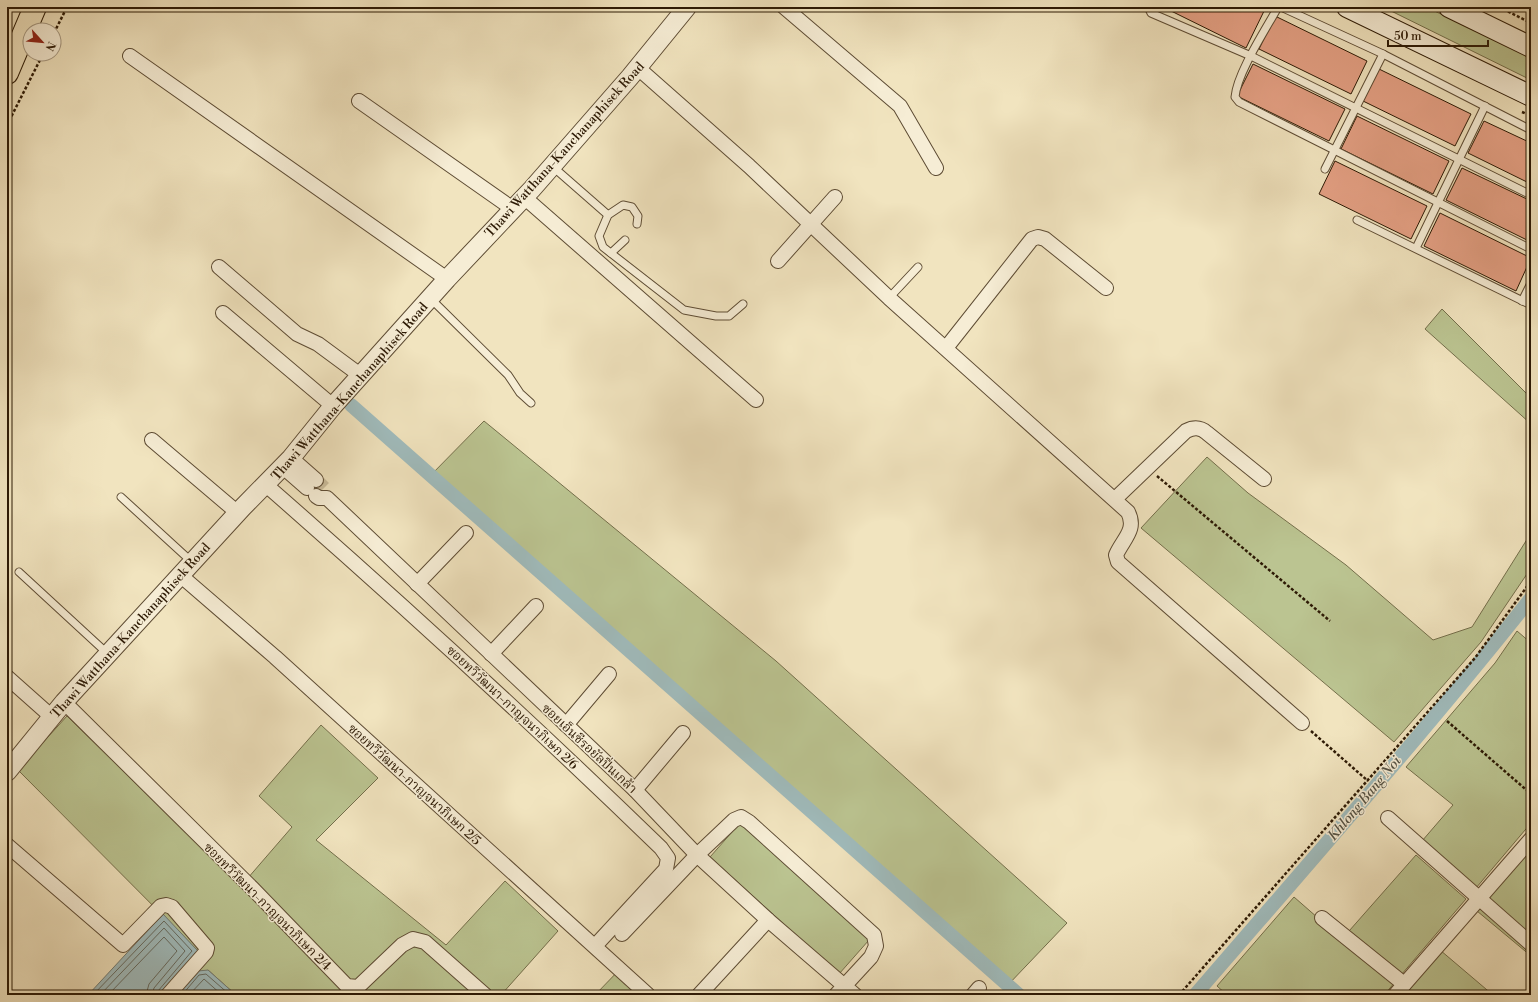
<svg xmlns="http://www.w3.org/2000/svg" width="1538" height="1002" font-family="'Libre Bodoni','Noto Serif Thai',serif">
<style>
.green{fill:#bbc491;stroke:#746f4b}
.water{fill:#a0bcbd;stroke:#727b73}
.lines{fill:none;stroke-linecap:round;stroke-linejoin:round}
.shore{stroke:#666b61;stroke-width:1}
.canal{stroke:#a0bcbd;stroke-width:14}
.building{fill:#e4a084;stroke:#2d1a05}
.minor-tunnel{stroke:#cabc9a;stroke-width:14;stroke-dasharray:14 7;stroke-linecap:butt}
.service-casing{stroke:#5e4c34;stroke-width:9}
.minor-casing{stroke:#5e4c34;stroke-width:16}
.tertiary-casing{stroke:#5e4c34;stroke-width:20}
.secondary-casing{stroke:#2d1a05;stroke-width:22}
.primary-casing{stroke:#2d1a05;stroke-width:24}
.path{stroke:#2d1a05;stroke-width:2.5;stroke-dasharray:3 2;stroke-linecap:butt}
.service{stroke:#f6edd5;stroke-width:7}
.minor{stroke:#f6edd5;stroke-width:14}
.tertiary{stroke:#f6edd5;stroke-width:18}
.secondary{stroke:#f6edd5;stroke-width:20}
.primary{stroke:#f1e4bf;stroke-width:22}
.labels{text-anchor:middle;stroke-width:3;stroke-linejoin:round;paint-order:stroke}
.street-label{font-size:13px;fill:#2d1a05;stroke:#f6edd5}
.water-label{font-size:14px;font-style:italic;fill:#555345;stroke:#f6edd5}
</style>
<rect width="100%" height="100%" fill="#f1e4bf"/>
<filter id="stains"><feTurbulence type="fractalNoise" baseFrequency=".005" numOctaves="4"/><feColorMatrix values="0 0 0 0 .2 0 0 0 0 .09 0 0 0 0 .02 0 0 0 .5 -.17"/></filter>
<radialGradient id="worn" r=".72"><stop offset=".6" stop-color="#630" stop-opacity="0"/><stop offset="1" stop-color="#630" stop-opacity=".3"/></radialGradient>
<!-- green -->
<g class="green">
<path d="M1383,7h43l105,49v24z"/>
<path d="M1442,309l89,89v26l-106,-95z"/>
<path d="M484,421l292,240 291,262 -61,64 -578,-509z"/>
<path d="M1207,457l41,36 98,72 87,75 39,-13 59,-94v35l-50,74 -87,100 -253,-214z"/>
<path d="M1517,631l14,12v180l-55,65 -54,-47 31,-36 -47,-38 89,-104z"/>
<path d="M67,716l174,170 51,-59 -33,-31 62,-71 57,53 -62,62 130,105 59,-64 53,50 -57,64h-265l-28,-25 -31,25h-18l39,-44 -180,-181z"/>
<path d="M740,823l129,117 -30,34 -129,-117z"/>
<path d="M1531,849v107l-54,-45z"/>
<path d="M1416,855l50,44 -82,96h-157l-10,-9 77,-89 48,42z"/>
<path d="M1440,950l53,45h-89z"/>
<path d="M623,966l33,29h-61z"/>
</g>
<!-- water -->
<g class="water">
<path d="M163,914l35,37 -39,44h-71z"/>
<path d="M208,970l28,25h-59l21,-24z"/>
</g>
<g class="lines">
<!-- shore -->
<g class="shore">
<path d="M93,995l71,-74 28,30 -34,40 -1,4"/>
<path d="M100,995l64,-67 21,23 -31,37 -2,7"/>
<path d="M108,995l56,-58 13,14 -28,33 -3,11"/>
<path d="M182,995l17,-20 7,-1 24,21"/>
<path d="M189,995l15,-16 18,16"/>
</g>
<!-- canal -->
<g class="canal">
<path d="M351,405l668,590"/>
<path d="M1195,995c113,-131 228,-261 336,-397"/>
</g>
</g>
<!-- building -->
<g class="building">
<path d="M1163,7h103l-20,41z"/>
<path d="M1275,16l92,45 -16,33 -92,-45z"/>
<path d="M1253,64l92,45 -16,32 -92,-45z"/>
<path d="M1379,69l92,45 -16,32 -92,-45z"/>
<path d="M1357,116l92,45 -16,33 -92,-45z"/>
<path d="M1484,121l47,22v41l-63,-31z"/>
<path d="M1335,161l92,45 -16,33 -92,-45z"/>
<path d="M1462,168l69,33v41l-85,-42z"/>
<path d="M1440,213l91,45 -15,33 -92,-45z"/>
</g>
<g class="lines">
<!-- minor-tunnel -->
<path class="minor-tunnel" d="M316,480l8,8"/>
<!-- service casing -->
<g class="service-casing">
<g id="service">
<path d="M1148,7l3,6 100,43 280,139"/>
<path d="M1278,7c-12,22 -41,66 -43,90l4,5 292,147"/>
<path d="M1281,7l102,47 148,76"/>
<path d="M552,166l56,49"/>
<path d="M1325,169l58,-115"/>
<path d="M1357,220l174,85"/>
<path d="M637,224l1,-8 -6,-9 -9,-2 -15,10 -9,21 4,11 81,63 32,6h13l14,-12"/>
<path d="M1416,248l69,-142"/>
<path d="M611,253l14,-13"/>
<path d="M430,298l78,77 12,18 11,10"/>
<path d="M889,298l29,-31"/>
<path d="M1522,301l9,-18"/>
<path d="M121,497l71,65"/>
<path d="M19,572l89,82"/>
</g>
</g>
<!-- minor casing -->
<g class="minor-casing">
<g id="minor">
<path d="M784,7l116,99 36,62"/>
<path d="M130,56l317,223"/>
<path d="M638,68l111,98 140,132 239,214c9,18 -5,27 -12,43l2,7 184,161"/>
<path d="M359,101l154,108"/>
<path d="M524,197l232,203"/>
<path d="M778,261l57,-64"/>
<path d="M219,267l78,67 21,10 42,31"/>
<path d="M223,313l110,93"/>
<path d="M946,348l86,-109 6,-2 7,2 61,49"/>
<path d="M152,440l86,73"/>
<path d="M291,458l25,22"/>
<path d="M283,467l24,21"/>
<path d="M266,485c135,118 266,238 395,363l7,10 -2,11 -71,77"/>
<path d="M316,496l3,2h8l308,292 62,65 71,65 87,75"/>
<path d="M1115,499l71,-68c8,-4 14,-4 21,2l57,46"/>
<path d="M180,575l95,82 373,338"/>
<path d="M417,584l49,-51"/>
<path d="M491,654l45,-48"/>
<path d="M7,677l45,40"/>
<path d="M64,702l188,186 95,98 11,1 44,-42 11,-6 12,3 60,53"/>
<path d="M566,725l43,-51"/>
<path d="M635,790l48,-57"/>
<path d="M1388,818l143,126"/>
<path d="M7,845l116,100 38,-39 5,-1 6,2 35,41 -1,4 -38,43"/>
<path d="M1322,918l82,66"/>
<path d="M622,934l75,-79 37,-35 7,-3 8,5 125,113 2,11 -5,11 -35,38"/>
<path d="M699,995l69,-75"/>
<path d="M973,995l6,-7"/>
<path d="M1395,995l136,-156"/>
</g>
</g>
<!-- tertiary casing -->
<g class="tertiary-casing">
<path id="tertiary" d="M7,772l57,-70 179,-195 48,-49 42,-52 114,-127 85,-90 98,-112 57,-70"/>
</g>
<!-- secondary casing -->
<g class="secondary-casing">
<g id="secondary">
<path d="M1347,7l184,89"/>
<path d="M1449,7l82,40"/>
</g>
</g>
<!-- primary casing -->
<g class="primary-casing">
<path id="primary" d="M7,73l28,-66"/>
</g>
<!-- path -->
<g class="path">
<path d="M1499,7l32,16"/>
<path d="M54,33l13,-26"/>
<path d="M1522,112l9,4"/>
<path d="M7,125l36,-71"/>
<path d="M1157,476l173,145"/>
<path d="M1447,721l84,73"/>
<path d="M1311,731l57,50"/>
<path d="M1179,995l296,-337 56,-77"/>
</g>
<!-- service -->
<use href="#service" class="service"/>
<!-- minor -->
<use href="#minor" class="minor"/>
<!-- tertiary -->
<use href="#tertiary" class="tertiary"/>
<!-- secondary -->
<use href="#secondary" class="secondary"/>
<!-- primary -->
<use href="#primary" class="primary"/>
</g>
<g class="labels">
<!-- street labels -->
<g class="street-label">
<text transform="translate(564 149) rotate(-48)" y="5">Thawi Watthana-Kanchanaphisek Road</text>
<text transform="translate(349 391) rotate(-49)" y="5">Thawi Watthana-Kanchanaphisek Road</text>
<text transform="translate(130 630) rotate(-48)" y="5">Thawi Watthana-Kanchanaphisek Road</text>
<text transform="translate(513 707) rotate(43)" y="5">ซอยทวีวัฒนา-กาญจนาภิเษก 2/6</text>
<text transform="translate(590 748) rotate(43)" y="5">ซอยเอ็นซีรอยัลปิ่นเกล้า</text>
<text transform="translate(415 784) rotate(42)" y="5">ซอยทวีวัฒนา-กาญจนาภิเษก 2/5</text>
<text transform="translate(268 906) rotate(45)" y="5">ซอยทวีวัฒนา-กาญจนาภิเษก 2/4</text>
</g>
<!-- water labels -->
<g class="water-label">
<text transform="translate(1364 798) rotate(-50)" y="5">Khlong Bang Noi</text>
</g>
</g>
<!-- margin -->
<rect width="1538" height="1002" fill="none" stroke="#f1e4bf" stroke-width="24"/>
<rect x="8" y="8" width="1522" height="986" fill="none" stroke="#2d1a05" stroke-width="2"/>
<rect x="12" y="12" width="1514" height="978" fill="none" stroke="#2d1a05"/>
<!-- north arrow -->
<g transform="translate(42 42) rotate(117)"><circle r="19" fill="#f6edd5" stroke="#a69982"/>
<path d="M0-3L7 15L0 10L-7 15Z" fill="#8f2418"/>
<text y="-6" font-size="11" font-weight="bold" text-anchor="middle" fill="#2d1a05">N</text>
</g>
<!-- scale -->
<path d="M1388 40v6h100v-6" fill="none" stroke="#2d1a05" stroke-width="2"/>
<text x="1394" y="40" font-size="12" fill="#2d1a05" stroke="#f6edd5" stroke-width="3" paint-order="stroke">50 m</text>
<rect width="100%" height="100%" filter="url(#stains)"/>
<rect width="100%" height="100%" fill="url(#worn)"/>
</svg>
